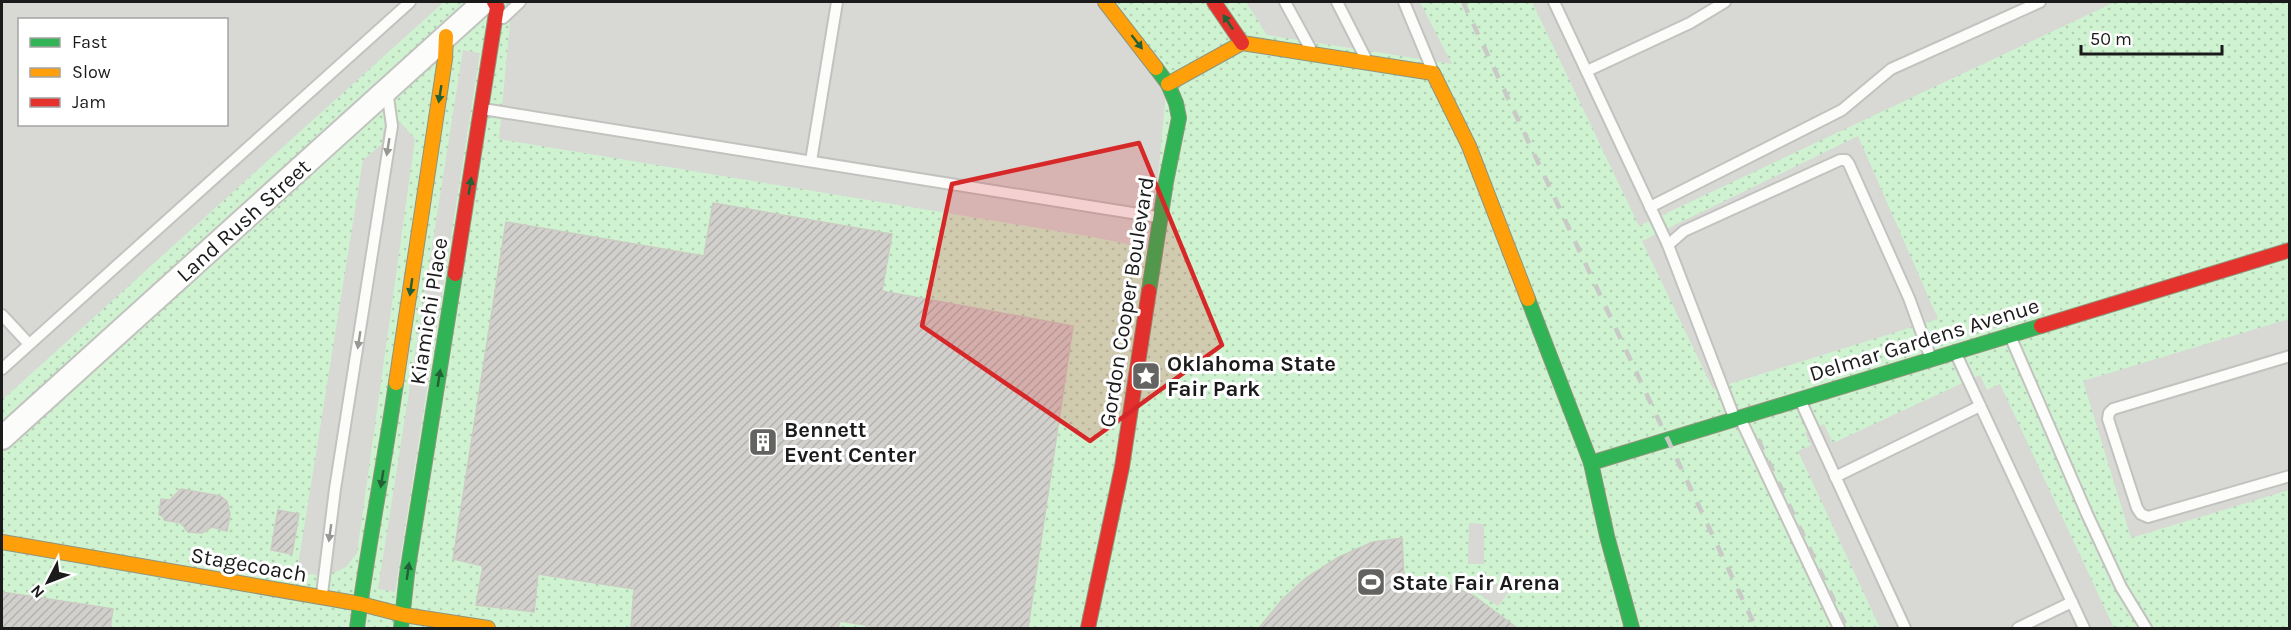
<svg xmlns="http://www.w3.org/2000/svg" width="2291" height="630" font-family="Karla,sans-serif">
<style>
.park{fill:url(#park-dots);fill-rule:evenodd}
.parking{fill:#d8d8d5;fill-rule:evenodd}
.building{fill:url(#building-hatch);stroke:#cdcac4;stroke-width:1.5}
.lines{fill:none;stroke-linecap:round;stroke-linejoin:round}
.lane-casing{stroke:#c2c2bf;stroke-width:14}
.street-casing{stroke:#c2c2bf;stroke-width:26}
.fast-casing{stroke:#90947b;stroke-width:16}
.slow-casing{stroke:#90947b;stroke-width:16}
.jam-casing{stroke:#90947b;stroke-width:16}
.lane{stroke:#fcfcfb;stroke-width:10}
.street{stroke:#fcfcfb;stroke-width:22}
.fast{stroke:#30b455;stroke-width:14}
.slow{stroke:#ff9f0a;stroke-width:14}
.jam{stroke:#e5322d;stroke-width:14}
.rail{stroke:#c9c9c8;stroke-width:4.5;stroke-dasharray:12 12;stroke-linecap:butt}
.oneway{fill:#246035}
.oneway2{fill:#979796}
.marked{fill:#d62828;fill-opacity:0.2;stroke:#d62828;stroke-width:4.5;stroke-linejoin:round}
.labels{text-anchor:middle;stroke-width:6;stroke-linejoin:round;paint-order:stroke}
.street-label{font-size:22px;fill:#1b1b1b;stroke:#fff}
.poi-label{font-size:22px;font-weight:bold;fill:#1b1b1b;stroke:#fff;text-anchor:start}
</style>
<defs>
<pattern id="park-dots" width="8" height="8" patternUnits="userSpaceOnUse" patternTransform="scale(1.5)"><rect width="8" height="8" fill="#cff3d1"/><path d="M2 2h.1M6 6h.1" fill="none" stroke="#b1d0b3" stroke-width="1.8" stroke-linecap="round"/></pattern>
<pattern id="building-hatch" width="6" height="6" patternUnits="userSpaceOnUse" patternTransform="scale(1.5)"><rect width="6" height="6" fill="#d2d0cc"/><path d="M-1 1l2-2M0 6l6-6M5 7l2-2" fill="none" stroke="#b4b2af"/></pattern>
</defs>
<rect width="100%" height="100%" fill="#eae9e3"/>
<!-- park -->
<path class="park" d="M2,2h2287v626h-2287zM20,20h206v104h-206z"/>
<!-- parking -->
<g class="parking">
<path d="M2,2h442l-442,398zM20,20h206v104h-206z"/>
<path d="M512,2h586l68,91 -15,156 -58,-12 -594,-98z"/>
<path d="M1246,2h174l32,62 -185,-29z"/>
<path d="M1532,2h583l-476,224z"/>
<path d="M463,50l17,3 -85,539 -17,-3z"/>
<path d="M400,122l15,17 -58,414 -11,14 -10,5 -19,3 -20,-3 66,-412 19,-16 1,-13z"/>
<path d="M1858,136l80,183 -225,70 -71,-148z"/>
<path d="M2289,319v171l-158,48 -48,-157z"/>
<path d="M1980,375l7,15 13,-6 114,244h-234l-82,-177 13,-6 -6,-12 19,-9 9,19z"/>
<path d="M1469,523l15,1v40h-16z"/>
<path d="M1480,574l19,11 9,8 -10,13 -30,-18 4,-12 5,3z"/>
</g>
<!-- building -->
<g class="building">
<path d="M713,203l179,31 -10,57 191,35 -45,302h-146l-42,-7 -2,7h-198l-9,-1 3,-38 -96,-15 -4,38 -58,-7 7,-39 -30,-7 53,-337 198,34z"/>
<path d="M181,489l39,7 7,5 3,13 -3,17 -15,-4 -10,6 -14,-1 -7,-9 -17,-3 -1,-4 -4,-1 2,-16 9,1z"/>
<path d="M278,510l21,4 -7,40 -21,-4z"/>
<path d="M1402,538l2,40 25,1 23,7 22,10 43,32h-258l23,-28 24,-22 33,-21 34,-15z"/>
<path d="M2,592l111,17 -3,19h-108z"/>
</g>
<g class="lines">
<!-- lane casing -->
<g class="lane-casing">
<g id="lane">
<path d="M1285,2l25,46"/>
<path d="M1337,2l28,55"/>
<path d="M1404,2l27,65"/>
<path d="M1554,2l114,243"/>
<path d="M503,18l17,-16"/>
<path d="M1587,71l103,-48 35,-21"/>
<path d="M483,109l674,108"/>
<path d="M811,161l26,-159"/>
<path d="M1650,207l192,-97 49,-41 149,-67"/>
<path d="M2,315l27,29"/>
<path d="M2011,338l76,176 34,73 25,41"/>
<path d="M1956,354l128,274"/>
<path d="M2290,356l-177,53 -4,4 -1,6 29,89 4,6 7,3 142,-41"/>
<path d="M2,369l408,-367"/>
<path d="M1801,402l104,226"/>
<path d="M1734,417l-66,-172 16,-14 156,-71h6l3,4 60,134 21,58"/>
<path d="M1741,420l98,208"/>
<path d="M1835,477l145,-71"/>
<path d="M322,594l13,-105 57,-363 -5,-36"/>
<path d="M2018,628l54,-26"/>
</g>
</g>
<!-- street casing -->
<g class="street-casing">
<path id="street" d="M2,438l482,-436"/>
</g>
<!-- fast casing -->
<g class="fast-casing">
<g id="fast">
<path d="M1149,291l17,-109 13,-64 -3,-15 -8,-19 -12,-16"/>
<path d="M1528,299l63,164 16,73 25,92"/>
<path d="M1591,463l450,-137"/>
<path d="M357,628c11,-82 27,-163 39,-245"/>
<path d="M401,628l6,-54 48,-300"/>
</g>
</g>
<!-- slow casing -->
<g class="slow-casing">
<g id="slow">
<path d="M1105,2l51,66"/>
<path d="M1168,84l74,-41 191,30 36,73 59,153"/>
<path d="M396,383l49,-324 1,-23"/>
<path d="M2,542l359,62 43,11 84,13"/>
</g>
</g>
<!-- jam casing -->
<g class="jam-casing">
<g id="jam">
<path d="M1214,2l28,41"/>
<path d="M455,274l42,-267 -3,-5"/>
<path d="M2041,326l249,-76"/>
<path d="M1088,628l34,-161 27,-176"/>
</g>
</g>
<!-- lane -->
<use href="#lane" class="lane"/>
<!-- street -->
<use href="#street" class="street"/>
<!-- fast -->
<use href="#fast" class="fast"/>
<!-- slow -->
<use href="#slow" class="slow"/>
<!-- jam -->
<use href="#jam" class="jam"/>
<!-- rail -->
<g class="rail">
<path d="M1463,2l293,626"/>
<path d="M1758,439l89,189"/>
</g>
</g>
<!-- one-way arrows -->
<defs><path id="oneway-solid" d="M-6-.8H1V-3.2L6.5 0L1 3.2V.8H-6Z" transform="scale(1.5)"/></defs>
<g class="oneway">
<use href="#oneway-solid" transform="translate(1228 22) rotate(-124)"/>
<use href="#oneway-solid" transform="translate(1137 42) rotate(52)"/>
<use href="#oneway-solid" transform="translate(440 94) rotate(99)"/>
<use href="#oneway-solid" transform="translate(470 186) rotate(-81)"/>
<use href="#oneway-solid" transform="translate(411 287) rotate(98)"/>
<use href="#oneway-solid" transform="translate(439 378) rotate(-81)"/>
<use href="#oneway-solid" transform="translate(382 479) rotate(99)"/>
<use href="#oneway-solid" transform="translate(408 571) rotate(-82)"/>
</g>
<g class="oneway2">
<use href="#oneway-solid" transform="translate(388 147) rotate(99)"/>
<use href="#oneway-solid" transform="translate(359 340) rotate(99)"/>
<use href="#oneway-solid" transform="translate(330 533) rotate(98)"/>
</g>
<!-- marked area -->
<path class="marked" d="M1139,143l83,202 -132,96 -168,-115 30,-142z"/>
<!-- icons -->
<defs>
<g id="sight-square" transform="scale(1.5)"><rect x="-9" y="-9" width="18" height="18" rx="4" fill="#636361" stroke="#fff"/><path d="M0-6L1.8-2.2L6-1.7L2.9 1.2L3.7 5.4L0 3.3L-3.7 5.4L-2.9 1.2L-6-1.7L-1.8-2.2Z" fill="#fff"/></g>
<g id="building-square" transform="scale(1.5)"><rect x="-9" y="-9" width="18" height="18" rx="4" fill="#636361" stroke="#fff"/><path d="M-4-6H4V6H1V3H-1V6H-4ZM-2.5-4.3h1.7v1.8h-1.7ZM.8-4.3h1.7v1.8H.8ZM-2.5-1h1.7V.8h-1.7ZM.8-1h1.7V.8H.8Z" fill="#fff"/></g>
<g id="stadium-square" transform="scale(1.5)"><rect x="-9" y="-9" width="18" height="18" rx="4" fill="#636361" stroke="#fff"/><path d="M0-5a6.5 5 0 1 0 0 10a6.5 5 0 1 0 0-10ZM-3.5-1.8h7v3.6h-7Z" fill="#fff"/></g>
</defs>
<g fill-rule="evenodd">
<use href="#sight-square" x="1146" y="376"/>
<use href="#building-square" x="763" y="442"/>
<use href="#stadium-square" x="1371" y="582"/>
</g>
<g class="labels">
<!-- street labels -->
<g class="street-label">
<text transform="translate(243 220) rotate(-42)" y="8">Land Rush Street</text>
<text transform="translate(1126 302) rotate(-81)" y="8">Gordon Cooper Boulevard</text>
<text transform="translate(428 311) rotate(-81)" y="8">Kiamichi Place</text>
<text transform="translate(1924 339) rotate(-17)" y="8">Delmar Gardens Avenue</text>
<text transform="translate(249 564) rotate(10)" y="8">Stagecoach</text>
</g>
<!-- poi labels -->
<g class="poi-label">
<text x="1167" y="371">Oklahoma State<tspan x="1167" dy="25">Fair Park</tspan></text>
<text x="784" y="437">Bennett<tspan x="784" dy="25">Event Center</tspan></text>
<text x="1392" y="590">State Fair Arena</text>
</g>
</g>
<!-- border -->
<rect width="2291" height="630" fill="none" stroke="#1b1b1b" stroke-width="6"/>
<!-- legend -->
<rect x="18" y="18" width="210" height="108" fill="#ffffff" stroke="#a4a4a4" stroke-width="1.5"/>
<rect x="30" y="38" width="30" height="9" fill="#30b455" stroke="#a4a4a4" stroke-width="1.5"/>
<text x="72" y="48" font-size="18" fill="#1b1b1b">Fast</text>
<rect x="30" y="68" width="30" height="9" fill="#ff9f0a" stroke="#a4a4a4" stroke-width="1.5"/>
<text x="72" y="78" font-size="18" fill="#1b1b1b">Slow</text>
<rect x="30" y="98" width="30" height="9" fill="#e5322d" stroke="#a4a4a4" stroke-width="1.5"/>
<text x="72" y="108" font-size="18" fill="#1b1b1b">Jam</text>
<!-- north arrow -->
<g transform="translate(48 582) rotate(228)" stroke="#ffffff" stroke-width="4.5" paint-order="stroke">
<path d="M0-4.5L10 22L0 15L-10 22Z" fill="#1b1b1b"/>
<text y="-9" font-size="16" font-weight="bold" text-anchor="middle" fill="#1b1b1b">N</text>
</g>
<!-- scale -->
<path d="M2081 45v9h141v-9" fill="none" stroke="#1b1b1b" stroke-width="3"/>
<text x="2090" y="45" font-size="18" fill="#1b1b1b" stroke="#ffffff" stroke-width="4.5" paint-order="stroke">50 m</text>
</svg>
